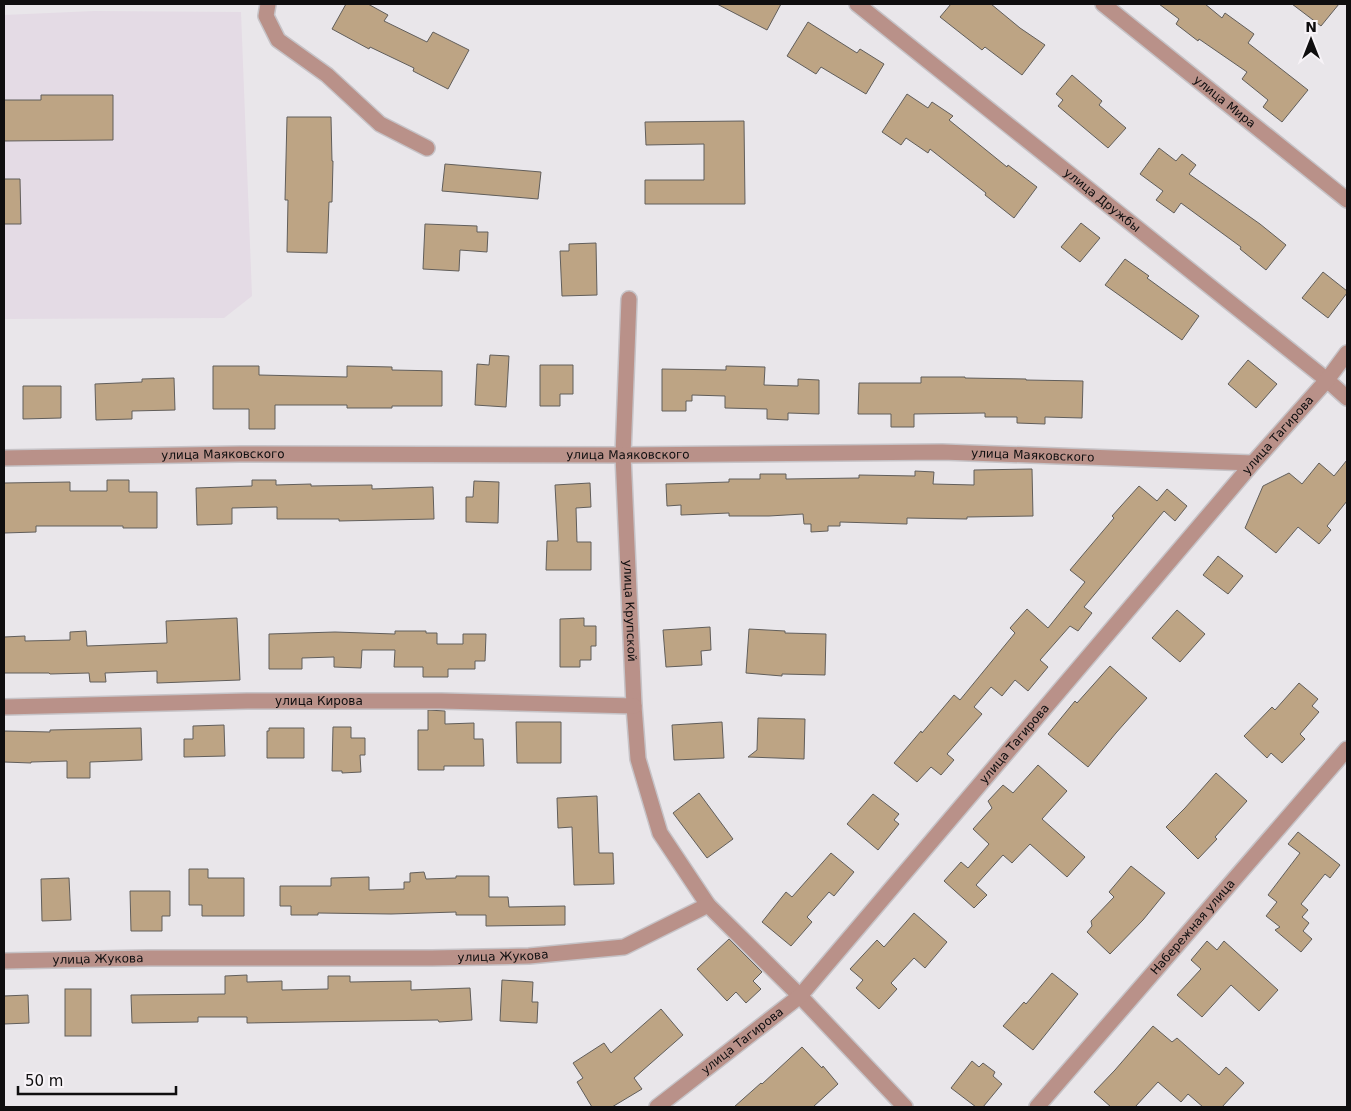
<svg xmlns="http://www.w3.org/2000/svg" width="1351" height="1111" font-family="'DejaVu Sans',sans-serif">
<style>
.built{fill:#e4dbe5}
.building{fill:#bda484;stroke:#615e5b}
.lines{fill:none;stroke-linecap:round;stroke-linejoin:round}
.minor-casing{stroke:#c6c3c7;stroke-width:18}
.minor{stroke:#b99189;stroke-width:15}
.labels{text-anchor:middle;stroke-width:4;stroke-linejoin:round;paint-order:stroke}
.street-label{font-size:12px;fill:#0f0e0f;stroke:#f7f3f7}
</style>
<rect width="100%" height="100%" fill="#e9e6ea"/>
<!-- built -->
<path class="built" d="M94,11l147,1 11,284 -28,22 -220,1v-304z"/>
<!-- building -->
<g class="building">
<path d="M346,4h22l20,11 -4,6 43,21 6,-10 36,18 -21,39 -35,-18 1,-3 -44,-21 -1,2 -37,-20z"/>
<path d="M717,4h64l-14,26z"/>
<path d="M951,4h40l29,24 25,17 -23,30 -37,-28 -3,3 -42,-33z"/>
<path d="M1159,4h46l17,14 3,-5 29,21 -6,9 60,47 -26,32 -19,-15 5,-7 -26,-21 5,-7 -48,-33 -1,2 -22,-17 3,-5z"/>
<path d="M1292,4h47l-18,22z"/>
<path d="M808,22l49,31 3,-4 24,15 -18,30 -45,-27 -5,7 -29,-18z"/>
<path d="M1072,75l30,26 -3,4 27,23 -18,20 -50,-42 5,-6 -7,-6z"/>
<path d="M907,94l21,14 4,-6 21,14 -4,4 58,47 1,-2 29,22 -23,31 -29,-23 1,-2 -56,-44 -2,4 -22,-15 -5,7 -19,-13z"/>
<path d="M41,95h72v45l-109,1v-41h37z"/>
<path d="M287,117h44l1,44h1l-1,41h-3l-2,51 -40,-1 1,-52h-3z"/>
<path d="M744,121l1,83h-100v-24h59v-36l-58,1 -1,-23z"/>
<path d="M1159,148l17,13 6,-7 14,11 -7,9 71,50 26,21 -20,25 -26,-21 1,-2 -60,-44 -7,10 -18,-13 7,-9 -23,-17z"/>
<path d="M445,164l96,8 -3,27 -96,-8z"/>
<path d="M4,179h16l1,45h-17z"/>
<path d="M1081,223l19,15 -20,24 -19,-15z"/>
<path d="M425,224l52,2v6h11l-1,20 -27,-2 -1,21 -36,-2z"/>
<path d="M596,243l1,52 -35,1 -2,-45h9v-7z"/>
<path d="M1125,259l24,17 -2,2 52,38 -17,24 -77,-55z"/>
<path d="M1323,272l24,19v2l-19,25 -26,-20z"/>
<path d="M490,355l19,1 -3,51 -31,-2 2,-41 12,1z"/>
<path d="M1248,360l29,24 -21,24 -28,-24z"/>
<path d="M540,365h33v29h-13v12h-20z"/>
<path d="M213,366h46v9l88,2v-11l45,1v3l50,1v35h-50v2h-45v-3h-72v24h-26v-20h-36z"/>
<path d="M726,366l39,1 -1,18 34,1v-7l21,1v34l-31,-1v7l-21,-1v-10l-42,-1v-12l-33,-1v6h-6v10h-24v-42l64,1z"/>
<path d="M921,377h44v1l61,1v1l57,1 -1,37 -37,-1v7l-28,-1v-6h-32v-4l-71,1v13h-23v-13h-33l1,-31h62z"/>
<path d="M174,378l1,32 -43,1v8l-36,1 -1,-36 47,-2v-3z"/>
<path d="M23,386h38v32l-38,1z"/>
<path d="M1347,460v41l-20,25 4,4 -12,14 -21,-17 -22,26 -31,-25 18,-42 26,-13 13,11 17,-21 15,13z"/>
<path d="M1032,469l1,47 -66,1v2l-60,-1v6l-67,-2v4h-12v5l-17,1v-8h-7l-1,-10 -34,2h-40v-3l-48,2v-10l-14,1 -1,-22 63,-2v-3h31v-5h26v5l73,-1v-3l56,1v-5l19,1 -1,12 41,1v-15z"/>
<path d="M107,480h22v12h28v36h-34v-2h-87v6l-32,1v-50l66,-1v9h37z"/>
<path d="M252,480h24v5l35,-1v2l61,-1v4l61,-2 1,32 -95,2v-2h-62v-12l-45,1v16l-35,1 -1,-37 56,-2z"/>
<path d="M474,481l25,1 -1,41 -32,-1v-25h7z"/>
<path d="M590,483l1,24 -15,1 1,34h14v28h-45l1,-29h11l-3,-56z"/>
<path d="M1139,486l18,15 10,-12 20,17 -12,15 -11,-10 -80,96 8,6 -14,18 -8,-5 -30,34 8,7 -20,24 -13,-11 -13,16 -11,-9 -17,20 8,7 -35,40 7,6 -13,15 -10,-8 -14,15 -23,-19 27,-32 1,2 32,-38 6,5 55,-67 -5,-5 17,-19 21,19 37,-46 -15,-12 44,-52 -2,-2z"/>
<path d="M1218,556l25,20 -15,18 -25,-19z"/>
<path d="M1177,610l28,24 -25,28 -28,-24z"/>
<path d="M237,618l3,62 -83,3v-12l-52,2 1,9h-16l-1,-9 -39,1 -1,-1h-45v-36l21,-1v5l45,-1v-8l16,-1 1,15 80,-3 -1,-22z"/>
<path d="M584,618v8h12v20h-5v14h-11v7h-20v-48z"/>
<path d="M710,627l1,23 -10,1 1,14 -36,2 -3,-37z"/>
<path d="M749,629l36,2v2l41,1 -1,41 -43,-1v2l-36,-3z"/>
<path d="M395,631h31v2h11v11h26v-10h23l-1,27h-10v8h-27v8h-25v-10h-29l1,-17h-33l-1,18 -27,-1v-10l-32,1v11h-33v-35l66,-2 60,2z"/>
<path d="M1110,666l37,32 -31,35 -28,34 -40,-33 27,-33 2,2z"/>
<path d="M1299,683l19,16 -6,7 7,6 -19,22 5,5 -23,24 -11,-10 -4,5 -23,-22 28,-29 3,3z"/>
<path d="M428,710l17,1v13l29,-1v16h9l1,27h-40v4h-26v-40h10z"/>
<path d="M758,718l47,1 -1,40 -56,-2 9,-7z"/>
<path d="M516,722h45v41h-44z"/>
<path d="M722,722l2,36 -50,2 -2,-35z"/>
<path d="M224,725l1,31 -41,1v-18h9v-13z"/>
<path d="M333,727h18v11h14v17h-5l1,17 -19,1v-2h-10z"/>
<path d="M141,728l1,32 -52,2v16h-23v-17l-36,1v1l-27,-1v-31l46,1v-2z"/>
<path d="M269,728h35v30h-37v-27h2z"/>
<path d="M1038,765l29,26 -25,28 43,38 -18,20 -37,-33 -18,19 -9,-8 -27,30 11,10 -13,13 -30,-27 17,-19 7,6 21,-24 -16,-15 19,-21 -4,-7 15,-16 10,8z"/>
<path d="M1216,773l31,28 -32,36 2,2 -19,20 -32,-32 19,-19z"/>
<path d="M699,793l34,46 -26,19 -34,-45z"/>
<path d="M873,794l26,20 -5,6 5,4 -21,26 -31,-26z"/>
<path d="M597,796l2,57h14l1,31 -40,1 -2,-58 -14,1 -1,-30z"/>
<path d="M1298,832l42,33 -10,13 -5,-4 -24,30 7,6 -6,7 7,6 -6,8 9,8 -11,13 -26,-22 5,-3 -14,-11 11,-14 -9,-7 32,-42 -12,-9z"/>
<path d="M831,853l23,19 -20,24 -5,-4 -22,25 5,5 -21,24 -29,-24 24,-30 6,5z"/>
<path d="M1131,866l34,27 -22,27 -33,34 -23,-22 5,-6 -1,-5 23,-24 -5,-5z"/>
<path d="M189,869h19v9h36v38h-42v-11h-13z"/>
<path d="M424,872l2,7 30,-1v-2h33v21h19l1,10 56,-1v19l-79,1v-11h-30v-3l-65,2 -73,-1v2h-27v-9h-11v-20h51v-8l38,-1v13l35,-1v-7h6v-9z"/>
<path d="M69,878l2,42 -29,1 -1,-42z"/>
<path d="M130,891h40v25h-8v15h-31z"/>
<path d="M914,913l33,29 -22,26 -11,-10 -23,25 6,6 -18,20 -23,-21 7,-8 -13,-11 27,-29 7,7z"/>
<path d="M729,939l33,33 -9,9 8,8 -15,14 -10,-11 -9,9 -30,-32z"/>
<path d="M1207,941l10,9 7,-9 54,49 -19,21 -28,-26 -29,32 -25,-22 24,-26 -10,-9z"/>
<path d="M1052,973l26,21 -45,56 -30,-24 21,-24 2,2z"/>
<path d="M247,975v7l35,-1v9l46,-1v-13h22v6l61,-1v9l59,-2 2,32 -33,2 -1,-2 -191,3v-6h-49v5l-66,1 -1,-28 94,-1v-18z"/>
<path d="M502,980l31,2 -1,20h6l-1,21 -37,-2z"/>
<rect x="65" y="989" width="26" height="47"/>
<path d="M28,995l1,28 -25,1v-28z"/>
<path d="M661,1009l22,26 -49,43 8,11 -30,18h-20l-15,-25 6,-4 -10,-15 31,-20 7,10z"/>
<path d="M1153,1026l19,16 5,-4 42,37 7,-8 18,16 -22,24h-19l-15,-13 -7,8 -23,-20 -23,25h-24l-17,-15 21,-22z"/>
<path d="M802,1047l20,21 1,-2 15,18 -25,23h-79l27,-24 1,1z"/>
<path d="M972,1061l7,6 4,-4 12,9 -2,4 9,8 -19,23h-7l-25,-19z"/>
</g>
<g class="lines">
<!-- minor casing -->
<g class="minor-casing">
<g id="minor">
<path d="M268,4l-2,12 12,24 49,35 53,49 47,24"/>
<path id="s1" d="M857,4l470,376 20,18"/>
<path id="s2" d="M1103,4l244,196"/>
<path id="s3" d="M629,299l-6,156 11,251 4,53 22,74 48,72"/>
<path id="s4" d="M4,458l236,-4 383,1 319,-3 311,11"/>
<path id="s5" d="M4,707l243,-6h194l193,5"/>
<path id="s6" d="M4,961l144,-3h284l97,-2 95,-9 84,-42 92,91 105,111"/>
<path id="s7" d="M657,1107l143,-111 453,-533 74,-83 20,-27"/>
<path id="s8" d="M1037,1107l310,-358"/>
</g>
</g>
<!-- minor -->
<use href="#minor" class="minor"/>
</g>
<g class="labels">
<!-- street labels -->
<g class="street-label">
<text dy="4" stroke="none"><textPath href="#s2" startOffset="156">улица Мира</textPath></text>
<text dy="4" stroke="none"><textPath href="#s1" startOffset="314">улица Дружбы</textPath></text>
<text dy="4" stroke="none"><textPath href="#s7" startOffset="918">улица Тагирова</textPath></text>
<text dy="4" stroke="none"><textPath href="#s4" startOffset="624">улица Маяковского</textPath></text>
<text dy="4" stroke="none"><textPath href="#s4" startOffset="219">улица Маяковского</textPath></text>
<text dy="4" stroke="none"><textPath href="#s4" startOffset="1029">улица Маяковского</textPath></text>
<text dy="4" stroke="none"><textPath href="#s3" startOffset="312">улица Крупской</textPath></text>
<text dy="4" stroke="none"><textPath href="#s5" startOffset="315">улица Кирова</textPath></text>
<text dy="4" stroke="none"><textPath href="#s7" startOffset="512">улица Тагирова</textPath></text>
<text dy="4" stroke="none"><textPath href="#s8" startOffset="238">Набережная улица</textPath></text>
<text dy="4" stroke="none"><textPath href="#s6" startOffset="499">улица Жукова</textPath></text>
<text dy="4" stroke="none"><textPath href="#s6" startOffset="94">улица Жукова</textPath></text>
<text dy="4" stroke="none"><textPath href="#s7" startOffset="108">улица Тагирова</textPath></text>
</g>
</g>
<!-- border -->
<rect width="1351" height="1111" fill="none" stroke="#0f0e0f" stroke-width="10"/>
<!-- north arrow -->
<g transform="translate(1311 40)" stroke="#f7f3f7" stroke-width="4" paint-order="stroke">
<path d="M0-4L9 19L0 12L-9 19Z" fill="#0f0e0f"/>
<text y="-8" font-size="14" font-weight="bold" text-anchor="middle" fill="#0f0e0f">N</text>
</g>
<!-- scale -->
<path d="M18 1086v8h158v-8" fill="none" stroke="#0f0e0f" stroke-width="2.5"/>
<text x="25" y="1086" font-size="15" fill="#0f0e0f" stroke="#f7f3f7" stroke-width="4" paint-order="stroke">50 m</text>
</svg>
